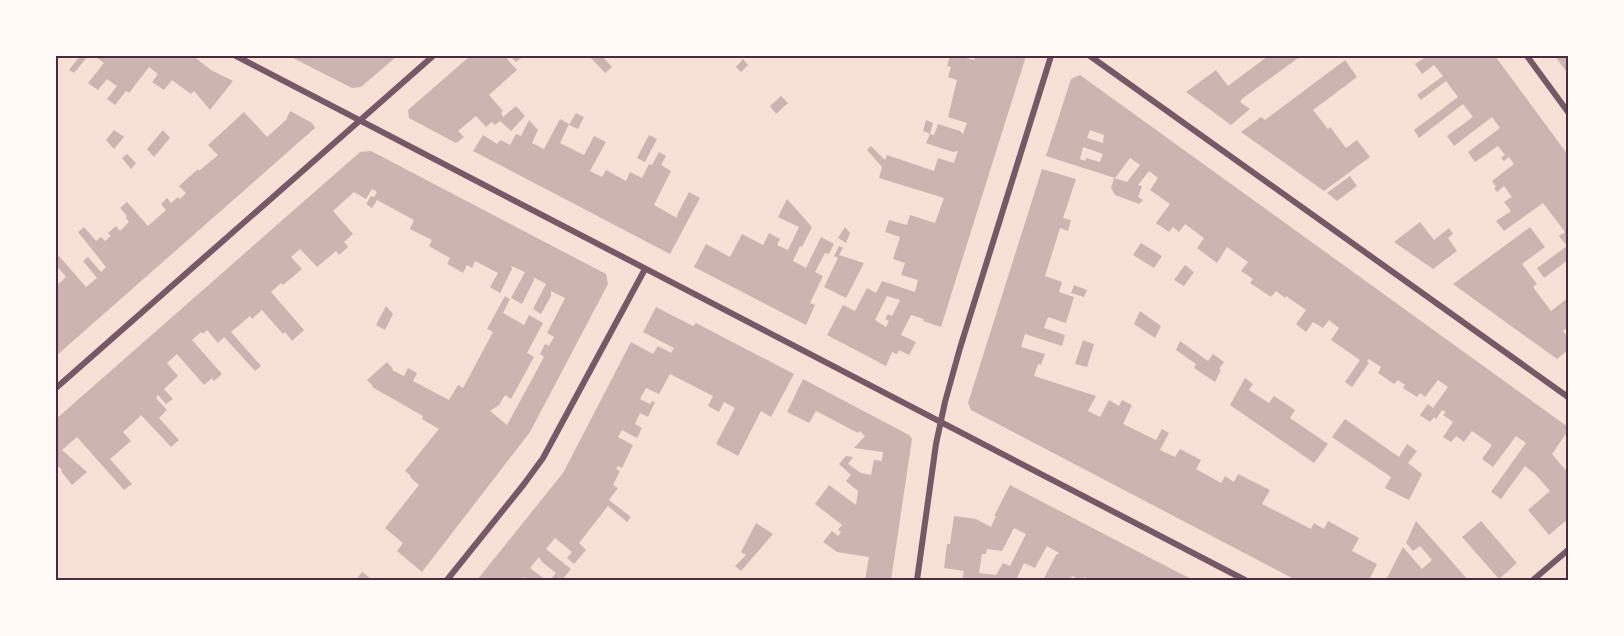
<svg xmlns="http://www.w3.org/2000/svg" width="1624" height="636" font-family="Spectral,serif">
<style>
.building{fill:#ccb4b1;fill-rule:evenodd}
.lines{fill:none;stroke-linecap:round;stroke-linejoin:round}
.minor{stroke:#755966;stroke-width:6}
.neatline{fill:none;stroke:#4a2c40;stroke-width:2}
</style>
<rect width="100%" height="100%" fill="#f7e1d7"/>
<!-- building -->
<g class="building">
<path d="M80,56h8l-14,17 -5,-3z"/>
<path d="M94,56h99l18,14 22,11 -23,29 -16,-19 -3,3 -19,-14 -8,10 -12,-8 6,-8 -9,-7 -20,26 -3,-2 -11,14 -8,-6 10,-13 -10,-7 -9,11 -10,-7 16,-20z"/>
<path d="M289,56h108l-36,31 -9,1z"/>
<path d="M470,56h54l-8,6 -6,-6 -3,3 10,11 -28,25 14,16 -2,2 2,4 13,-11 9,10 -14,15 -11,-10 -5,4 -3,-3 -6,5 -10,-11 -18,15 6,6 -8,6 -47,-25 -1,-8z"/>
<path d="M589,56h13l10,11 -7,6z"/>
<path d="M950,56h8l16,4 2,-4h50l-85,271 -18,-6 1,-2 -13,-4 -10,20 15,7 -7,13 -10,-5 -2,4 -5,-2 -6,14 -59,-31 16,-30 12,6 12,-23 9,5 6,-12 33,11 3,-12 -17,-5 4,-12 -12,-4 7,-22 -15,-5 4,-12 18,5 3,-10 25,8 9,-25 -65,-20 3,-11 -15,-17 4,-4 14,14 2,-5 47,16 4,-13 16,5 4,-12 -5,1 -27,-9 4,-9 -7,-3 3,-11 7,3 -3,11 4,1 4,-11 22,7 3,3 4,-11 -19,-6 9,-37 -9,-3 3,-10 -4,-1zM887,296l13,4 -8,16 -4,-2 -3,5 4,2 -3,6 -11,-7z"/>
<path d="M1268,56h33l-58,42 -3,4 10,7 -19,16 -45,-33 30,-22 12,16z"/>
<path d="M1427,56h68l73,99v105l-24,18 -7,-10 30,-22 -8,-10 6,-4 -22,-29 -39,28 -8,-10 15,-10 -7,-9 8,-5 -8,-11 -7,6 -3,-4 2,-1 -4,-6 22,-17 -5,-7 -5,4 -3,-3 4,-3 -7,-9 -23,16 -7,-10 32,-24 -8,-11 -38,29 -7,-10 26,-19 -10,-13 -44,34 -5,-8 44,-33 -12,-16 -25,19 -4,-5 26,-19 -9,-11 -12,9 -7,-10z"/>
<path d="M1555,56h13v18l-8,-11z"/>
<path d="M743,59l5,6 -7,7 -5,-5z"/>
<path d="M1345,60l12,17 -44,33 15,19 2,-2 16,21 11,-8 13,17 -46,34 -83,-59 20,-15 4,3z"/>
<path d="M1080,75l488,352v4l-16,23 16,19v46l-19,16 -21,-25 22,-19 -15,-17 -10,-8 -24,33 -10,-7 35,-49 -10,-7 -23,31 -11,-8 10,-14 -20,-14 -8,11 -8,-6 -5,6 -8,-5 10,-15 -10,-7 3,-3 -4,-2 -6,9 -2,-2 -4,5 -10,-7 8,-11 5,4 15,-21 -10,-7 -13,17 -5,-4 -3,4 -14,-9 2,-3 -7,-5 -4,4 -16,-11 3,-6 -12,-8 -2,2 2,2 -17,24 -7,-5 15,-22 -29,-20 8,-12 -10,-8 -6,8 -10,-6 -7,10 -10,-8 10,-14 -20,-14 -1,2 -9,-7 -5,6 -21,-14 3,-4 -12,-8 7,-9 -21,-15 -10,16 -20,-15 7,-10 -19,-14 -6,8 -6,-5 -4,5 -13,-9 14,-19 -20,-14 8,-12 -9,-7 -11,14 4,1 -4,11 5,3 -4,4 -24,-9 -4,-7 3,-10 13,4 13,-17 -10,-7 -15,20 -69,-22 25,-77zM1090,130l14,5 -1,8 -16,-5zM1083,147l20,7 -3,8 -14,-4 -1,3 -5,-2z"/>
<path d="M781,96l7,7 -12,11 -6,-8z"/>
<path d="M290,111l22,12 3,5 -259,228v-70l10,-9 -10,-12v-6l3,-3 27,31 11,-9 -14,-17 5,-4 13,15 5,-5 -28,-35 6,-5 12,14 5,-4 4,4 6,-5 -3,-3 8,-7 4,5 9,-9 -3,-4 1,-2 -7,-8 7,-6 21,24 18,-16 -5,-6 6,-6 4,5 7,-6 2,2 6,-6 -7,-7 19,-17 1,2 19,-16 -10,-10 36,-33 23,25 19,-17z"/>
<path d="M576,113l8,4 -6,12 -9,-4z"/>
<path d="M560,119l9,5 -9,19 24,12 10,-19 12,6 -16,29 12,6 4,-7 20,11 4,-9 12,6 7,-14 3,1 7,-13 7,4 -5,9 10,6 -17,34 23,13v-3l12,-23 11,6 -30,56 -197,-103 10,-16 14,9 4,-4 9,5 6,-11 5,2 8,-16 9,10 -6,13 12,6z"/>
<path d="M114,130l10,7 -10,12 -8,-9z"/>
<path d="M163,130l7,8 -16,19 -7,-8z"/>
<path d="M649,135l8,4 -12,23 -8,-4z"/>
<path d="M371,151l235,123 2,10 -78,148 -108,140 -25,-21 6,-8 -18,-15 34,-43 -9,-8 1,-1 -6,-5 34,-42 -17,-10 1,-3 -51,-29 1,-1 -6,-6 20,-18 6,7 -1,1 12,6 4,-8 9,5 -4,8 36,19 9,-15 5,3 30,-56 -6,-3 18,-33 5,3 -7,14 21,12 5,-10 14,8 -16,30 7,4 -23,42 -6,-4 -6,10 -9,6 17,14 37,-68 -4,-3 5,-10 4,2 5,-9 -7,-4 18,-35 -14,-7v5l-10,18 -8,-5 13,-25 -13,-7 1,3 -12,24 -11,-6 14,-26 -14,-6 1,3 -12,24 -10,-6 8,-14 -23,-12 -3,7 -5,-3 -4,8 -10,-6 -6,-3 3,-6 -21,-12 3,-6 -22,-11 4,-9 -37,-20 -5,8 -6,-4 5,-8 3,1 3,-5 -5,-3 -6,10 -12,-7 -21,19 20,23 -9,8 4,5 -9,8 -3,-4 -19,16 -17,-18 -9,8 11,12 -19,16 -2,-2 -10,9 33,38 -12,11 -7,-9 -2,2 -21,-24 -10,9 -2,-3 -19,16 30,34 -6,5 -31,-34 -6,6 -11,-13 -4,4 -2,-2 -9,8 30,34 -8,7 -2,-3 -8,7 -27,-31 -10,9 11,13 -14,13 9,10 -7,5 -8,-9 -2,3 11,12 -8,8 20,22 -8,7 -30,-32 -9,9 -9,8 8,9 -21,18 22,25 -8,6 -47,-53 -15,13 25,22 -15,13 -11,-14 1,-1 -5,-5 -1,1v-47l304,-267z"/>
<path d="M127,154l9,9 -5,6 -9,-11z"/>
<path d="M1042,169l34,10 -13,39 8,2 -3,11 -8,-3 -15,48 17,6 -3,10 15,5 -8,26 -18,-6 -4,11 21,7 -3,11 -37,-12 -4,13 24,7 -4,11 -3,-1 -4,12 62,20 -8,15 12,6 9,-17 10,6 3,-6 10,5 -9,19 33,16 6,-11 7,4 -9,17 15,7 5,-8 21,11 -5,9 25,14 4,-7 9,6 4,-8 32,16 -8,14 49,25 3,-6 10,6 4,-8 31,17 -7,13 25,13 -8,16h-73l-325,-170 -3,-7z"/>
<path d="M1350,176l7,10 -20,15 -10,-8z"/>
<path d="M787,199l25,28 -10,20 -2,-1 -7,15 13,7 15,-31 13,7 -5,10 -4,-1 -10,19 8,4 -13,27 5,2 -9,20 -112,-58 12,-23 24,13 12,-23 21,11 6,-12 11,6 -3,6 11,5 11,-23 -21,-10z"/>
<path d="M1420,222l14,18 15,-12 4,6 -5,4 9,13 -24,18 -39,-27z"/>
<path d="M845,227l5,6 -4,10 -8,-5z"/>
<path d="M1530,227l15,20 -23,17 15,20 -4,3 18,24 17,-13v29l-5,4 5,7v12l-11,9 -104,-75z"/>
<path d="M1141,243l21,13 -8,12 -21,-13z"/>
<path d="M839,246l4,2 -4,7 25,8 -18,35 -22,-11 14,-29 -4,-2z"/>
<path d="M1185,265l9,7 -10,14 -10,-6z"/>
<path d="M1074,285l13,5 -3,7 -13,-4z"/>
<path d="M386,306l7,8 -8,16 -9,-5z"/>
<path d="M656,307l37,19 3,-3 98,51 -23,43 -10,-6 -23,45 -22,-12 19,-36 -11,-6 -5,10 -11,-6 5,-10 -43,-22 -11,20 -13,-6 -6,11 10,5 2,-3 3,1 -7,15 -8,-4 -5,11 7,4 -5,10 -15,-8 -4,7 15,8 -11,23 -4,-2 -2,3 4,2 -7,14 5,3 -9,12 22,17 -4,5 -19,-16 -29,37 7,7 -12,14 -7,-6 5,-6 -17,-14 -9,11 25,20 -9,11h-9l-2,-1 5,-6 -14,-11 -3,-5 -9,11 16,12h-17l-5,-3 -2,3h-45l86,-107 68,-131 22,12 5,-8 13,7 3,-5 -31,-16z"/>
<path d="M1140,311l21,15 -6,12 -21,-14z"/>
<path d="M1083,340l11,4 -7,23 -12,-3z"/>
<path d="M1180,341l28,20 5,-7 11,8 -5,7 2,1 -6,12 -21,-14 2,-4 -20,-14z"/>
<path d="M1245,378l8,6 -4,6 20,13 5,-7 21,14 -5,8 38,26 -14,19 -84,-58z"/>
<path d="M803,379l106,56 3,4 -21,141h-26l4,-23 -32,-5 -14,-10 9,-11 6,5 3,-4 -3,-2 4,-5 -27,-21 14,-19 27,20 2,-14 -12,-10 5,-6 -12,-11 7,-8 7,1 -5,7 13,9 10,2 3,-15 8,1 1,-9 -29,-4 11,-12 -5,-5 -2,2 -42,-22 -7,12 -22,-11z"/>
<path d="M1345,419l54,38 8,-13 10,7 -9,12 14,11 -13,26 -24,-12 6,-11 -59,-40z"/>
<path d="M1010,485l119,62 64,33h-78l-3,-1 -1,1h-20l-7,-3 -1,3h-3l-8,-4 -2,4h-27l13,-25 3,-2 -12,-7 -12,22 -11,-5 -7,15 6,1v1h-61l2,-9 -20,-3 3,-24h3l4,-28 22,3 15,8 5,-11h-2zM1014,528l12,6 -16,32 -7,-3 -7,12 -17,-2 3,-19h4l1,-5 15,2z"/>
<path d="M1416,521l52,59h-82l17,-33 19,22 10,-9 -12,-14 -7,5 -7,-8z"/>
<path d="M1481,521l36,42 -18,16 -37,-42z"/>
<path d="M756,523l17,11 -32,37 -6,-5 11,-11 -5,-3z"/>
<path d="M362,572l8,6 4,2h-18z"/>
</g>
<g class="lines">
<!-- minor -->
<g class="minor">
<path d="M236,56l1009,524"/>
<path d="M1090,56l478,341"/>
<path d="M1527,56l41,56"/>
<path d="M56,388l377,-332"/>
<path d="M447,580l77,-96 19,-26 102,-189"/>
<path d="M917,580l19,-136 9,-42 15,-54 91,-292"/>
<path d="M1533,580l35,-30"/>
</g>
</g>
<!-- border -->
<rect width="1624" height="636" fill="none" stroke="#fffaf5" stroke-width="114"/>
<rect x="57" y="57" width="1510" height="522" class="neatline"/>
</svg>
